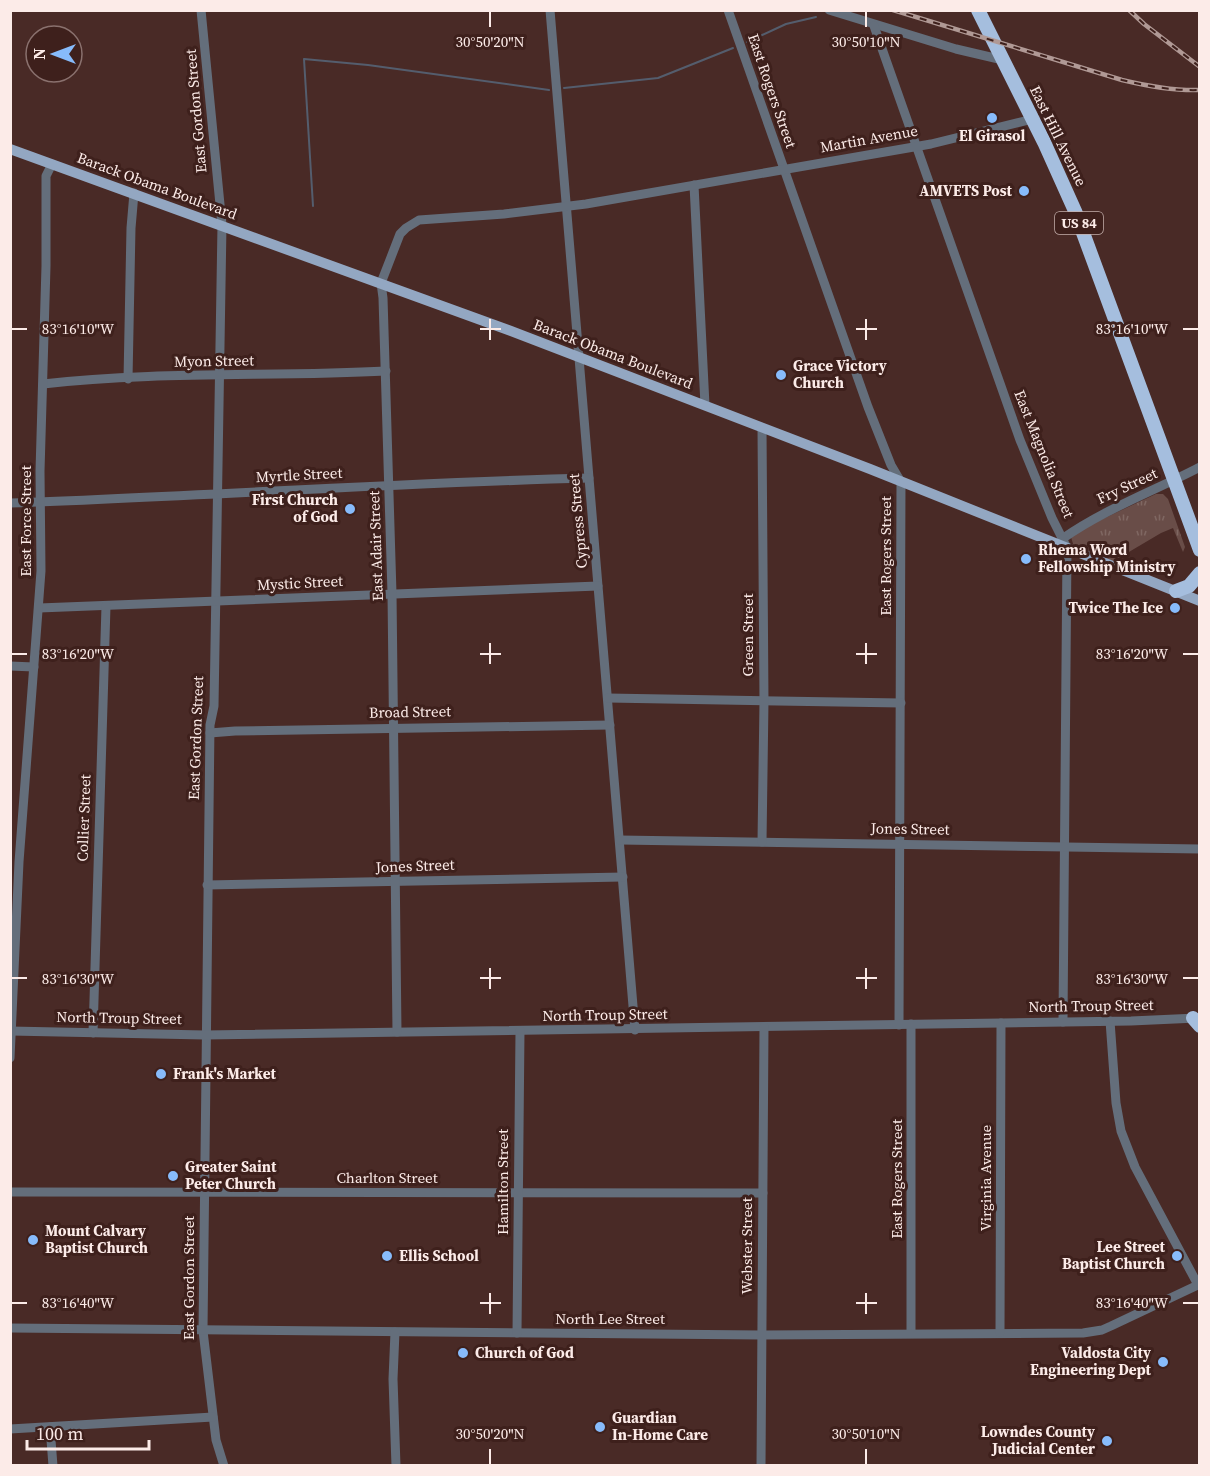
<svg xmlns="http://www.w3.org/2000/svg" width="1210" height="1476" font-family="'Source Serif 4',serif">
<style>
.grass{fill:url(#grass-tufts)}
.lines{fill:none;stroke-linecap:round;stroke-linejoin:round}
.stream{stroke:#545d6d;stroke-width:2}
.minor{stroke:#646e7b;stroke-width:9}
.major{stroke:#93a7c2;stroke-width:10}
.highway{stroke:#a5bede;stroke-width:14}
.rail-casing{stroke:#b09995;stroke-width:4.5}
.rail{stroke:#3e201c;stroke-width:2;stroke-dasharray:7;stroke-linecap:butt}
.ticks{fill:none;stroke:#fcebe8;stroke-width:2}
.poi-dot{fill:#87bbfb;stroke:#3e201c;stroke-width:2}
.labels{text-anchor:middle;stroke-width:6;stroke-linejoin:round;paint-order:stroke}
.shield{fill:#3e201c;stroke:#c3aeab;stroke-width:1.5}
.shield-label{font-size:14px;font-weight:bold;fill:#fcebe8}
.street-label{font-size:15px;fill:#fcebe8;stroke:#3e201c}
.poi-label{font-size:15px;font-weight:bold;fill:#fcebe8;stroke:#3e201c;text-anchor:start}
.ticks-label{font-size:15px;text-anchor:middle;fill:#fcebe8;stroke:#3e201c;stroke-width:6;stroke-linejoin:round;paint-order:stroke}
</style>
<defs>
<pattern id="grass-tufts" width="24" height="20" patternUnits="userSpaceOnUse" patternTransform="scale(1.5)"><rect width="24" height="20" fill="#694d48"/><path d="M3 7l-1-3M5 7V3M7 7l1-3M15 17l-1-3M17 17v-4M19 17l1-3" fill="none" stroke="#7f6762"/></pattern>
</defs>
<rect width="100%" height="100%" fill="#492a26"/>
<!-- grass -->
<path class="grass" d="M1156,494h7l5,5 17,48 -2,5 -10,-24 -12,5 -44,26 33,13v4l-76,-29 -3,-10 6,-6z"/>
<g class="lines">
<!-- stream -->
<g class="stream">
<path d="M747,42l39,-18 30,-7"/>
<path d="M564,88l94,-10 75,-30"/>
<path d="M313,206l-9,-147 64,6 181,25"/>
</g>
<!-- minor -->
<g class="minor">
<path d="M201,10l21,215 -8,481 -4,19 -7,606 13,109 8,26"/>
<path d="M550,10l85,1020"/>
<path d="M728,10l140,397 23,58 10,17 -2,543"/>
<path d="M829,10l127,39 47,11"/>
<path d="M874,26l146,414 32,78 15,30 -4,474"/>
<path d="M694,185l11,220"/>
<path d="M128,379l3,-151 3,-35"/>
<path d="M43,384c114,-13 229,-7 343,-13"/>
<path d="M10,503c193,-7 386,-20 579,-25"/>
<path d="M1062,539c43,-30 92,-48 138,-72"/>
<path d="M39,608l559,-22"/>
<path d="M10,666l24,1"/>
<path d="M608,698l293,5"/>
<path d="M210,733l25,-2 375,-6"/>
<path d="M620,840l580,9"/>
<path d="M762,842l2,-141 -2,-273"/>
<path d="M207,885l416,-8"/>
<path d="M1110,1021l6,82 5,28 14,36 63,118"/>
<path d="M911,1024v309"/>
<path d="M10,1031l195,4 926,-14 66,-3"/>
<path d="M397,1032l-5,-439 -9,-295 -2,-15 19,-49 6,-6 13,-8 85,-6 82,-10 345,-60 102,-25"/>
<path d="M93,1033l13,-427"/>
<path d="M10,1058l9,-196 22,-291 -1,-100 6,-205v-90l6,-12"/>
<path d="M10,1192l753,1"/>
<path d="M10,1328l752,7 321,-2 19,-3 9,-4 89,-42"/>
<path d="M395,1332l-2,47 3,87"/>
<path d="M1000,1332l1,-309"/>
<path d="M517,1333l3,-302"/>
<path d="M50,1427l3,39"/>
<path d="M10,1429l203,-12"/>
<path d="M761,1466l3,-439"/>
</g>
<!-- major -->
<path class="major" d="M10,149l501,182 359,138 330,132"/>
<!-- highway -->
<g class="highway">
<path d="M978,10l66,132 31,69 125,339"/>
<path d="M1176,591l13,-5 11,-13"/>
<path d="M1193,1018l7,8"/>
</g>
<!-- rail casing -->
<g class="rail-casing">
<g id="rail">
<path d="M893,10l229,70c25,6 51,11 78,10"/>
<path d="M1129,10l15,14 56,43"/>
</g>
</g>
<!-- rail -->
<use href="#rail" class="rail"/>
</g>
<!-- ticks -->
<path class="ticks" d="M490,12v15M866,12v15M490,319v21M866,319v21M12,329h15M480,329h21M856,329h21M1183,329h15M490,643v21M866,643v21M12,654h15M480,654h21M856,654h21M1183,654h15M490,968v21M866,968v21M12,978h15M480,978h21M856,978h21M1183,978h15M490,1293v21M866,1293v21M12,1303h15M480,1303h21M856,1303h21M1183,1303h15M490,1449v15M866,1449v15"/>
<!-- markers -->
<g class="poi-dot">
<circle cx="992" cy="118" r="6"/>
<circle cx="1024" cy="191" r="6"/>
<circle cx="781" cy="375" r="6"/>
<circle cx="350" cy="509" r="6"/>
<circle cx="1026" cy="559" r="6"/>
<circle cx="1175" cy="608" r="6"/>
<circle cx="161" cy="1074" r="6"/>
<circle cx="173" cy="1176" r="6"/>
<circle cx="33" cy="1240" r="6"/>
<circle cx="387" cy="1256" r="6"/>
<circle cx="1177" cy="1256" r="6"/>
<circle cx="463" cy="1353" r="6"/>
<circle cx="1163" cy="1362" r="6"/>
<circle cx="600" cy="1427" r="6"/>
<circle cx="1107" cy="1441" r="6"/>
</g>
<g class="labels">
<!-- shield labels -->
<rect class="shield" x="1055" y="212" width="48" height="22" rx="4.5"/>
<g class="shield-label">
<text x="1079" y="228">US 84</text>
</g>
<!-- street labels -->
<g class="street-label">
<text transform="translate(772 91) rotate(71)" y="5">East Rogers Street</text>
<text transform="translate(196 111) rotate(-95)" y="5">East Gordon Street</text>
<text transform="translate(1058 136) rotate(64)" y="5">East Hill Avenue</text>
<text transform="translate(869 139) rotate(-10)" y="5">Martin Avenue</text>
<text transform="translate(157 186) rotate(20)" y="5">Barack Obama Boulevard</text>
<text transform="translate(613 354) rotate(21)" y="5">Barack Obama Boulevard</text>
<text transform="translate(214 361) rotate(-1)" y="5">Myon Street</text>
<text transform="translate(1044 454) rotate(68)" y="5">East Magnolia Street</text>
<text transform="translate(299 475) rotate(-3)" y="5">Myrtle Street</text>
<text transform="translate(1127 486) rotate(-25)" y="5">Fry Street</text>
<text transform="translate(26 521) rotate(-90)" y="5">East Force Street</text>
<text transform="translate(578 521) rotate(-95)" y="5">Cypress Street</text>
<text transform="translate(376 546) rotate(-92)" y="5">East Adair Street</text>
<text transform="translate(886 556) rotate(-90)" y="5">East Rogers Street</text>
<text transform="translate(300 583) rotate(-3)" y="5">Mystic Street</text>
<text transform="translate(748 635) rotate(-90)" y="5">Green Street</text>
<text transform="translate(410 712) rotate(-1)" y="5">Broad Street</text>
<text transform="translate(196 738) rotate(-88)" y="5">East Gordon Street</text>
<text transform="translate(84 818) rotate(-88)" y="5">Collier Street</text>
<text transform="translate(910 829) rotate(1)" y="5">Jones Street</text>
<text transform="translate(415 866) rotate(-2)" y="5">Jones Street</text>
<text transform="translate(1091 1006) rotate(-1)" y="5">North Troup Street</text>
<text transform="translate(605 1015) rotate(-1)" y="5">North Troup Street</text>
<text transform="translate(119 1018) rotate(1)" y="5">North Troup Street</text>
<text x="387" y="1183">Charlton Street</text>
<text transform="translate(986 1178) rotate(-90)" y="5">Virginia Avenue</text>
<text transform="translate(897 1179) rotate(-90)" y="5">East Rogers Street</text>
<text transform="translate(503 1182) rotate(-90)" y="5">Hamilton Street</text>
<text transform="translate(747 1246) rotate(-90)" y="5">Webster Street</text>
<text transform="translate(189 1278) rotate(-90)" y="5">East Gordon Street</text>
<text x="610" y="1324">North Lee Street</text>
</g>
<!-- poi labels -->
<g class="poi-label">
<text x="992" y="141" text-anchor="middle">El Girasol</text>
<text x="1012" y="196" text-anchor="end">AMVETS Post</text>
<text x="793" y="371">Grace Victory<tspan x="793" dy="17">Church</tspan></text>
<text x="338" y="505" text-anchor="end">First Church<tspan x="338" dy="17">of God</tspan></text>
<text x="1038" y="555">Rhema Word<tspan x="1038" dy="17">Fellowship Ministry</tspan></text>
<text x="1163" y="613" text-anchor="end">Twice The Ice</text>
<text x="173" y="1079">Frank's Market</text>
<text x="185" y="1172">Greater Saint<tspan x="185" dy="17">Peter Church</tspan></text>
<text x="45" y="1236">Mount Calvary<tspan x="45" dy="17">Baptist Church</tspan></text>
<text x="1165" y="1252" text-anchor="end">Lee Street<tspan x="1165" dy="17">Baptist Church</tspan></text>
<text x="399" y="1261">Ellis School</text>
<text x="475" y="1358">Church of God</text>
<text x="1151" y="1358" text-anchor="end">Valdosta City<tspan x="1151" dy="17">Engineering Dept</tspan></text>
<text x="612" y="1423">Guardian<tspan x="612" dy="17">In-Home Care</tspan></text>
<text x="1095" y="1437" text-anchor="end">Lowndes County<tspan x="1095" dy="17">Judicial Center</tspan></text>
</g>
</g>
<g class="ticks-label">
<text x="490" y="47">30°50'20"N</text>
<text x="866" y="47">30°50'10"N</text>
<text x="1132" y="334">83°16'10"W</text>
<text x="78" y="334">83°16'10"W</text>
<text x="1132" y="659">83°16'20"W</text>
<text x="78" y="659">83°16'20"W</text>
<text x="1132" y="984">83°16'30"W</text>
<text x="78" y="984">83°16'30"W</text>
<text x="1132" y="1308">83°16'40"W</text>
<text x="78" y="1308">83°16'40"W</text>
<text x="490" y="1439">30°50'20"N</text>
<text x="866" y="1439">30°50'10"N</text>
</g>
<!-- border -->
<rect width="1210" height="1476" fill="none" stroke="#fcebe8" stroke-width="24"/>
<!-- north arrow -->
<g transform="translate(54 54) rotate(270)"><circle r="28" fill="#3e201c" stroke="#8a716e" stroke-width="1.5"/>
<path d="M0-4.5L10 22L0 15L-10 22Z" fill="#87bbfb"/>
<text y="-9" font-size="16" font-weight="bold" text-anchor="middle" fill="#fcebe8">N</text>
</g>
<!-- scale -->
<path d="M27 1440v9h122v-9" fill="none" stroke="#fcebe8" stroke-width="3"/>
<text x="36" y="1440" font-size="18" fill="#fcebe8" stroke="#3e201c" stroke-width="4.5" paint-order="stroke">100 m</text>
</svg>
